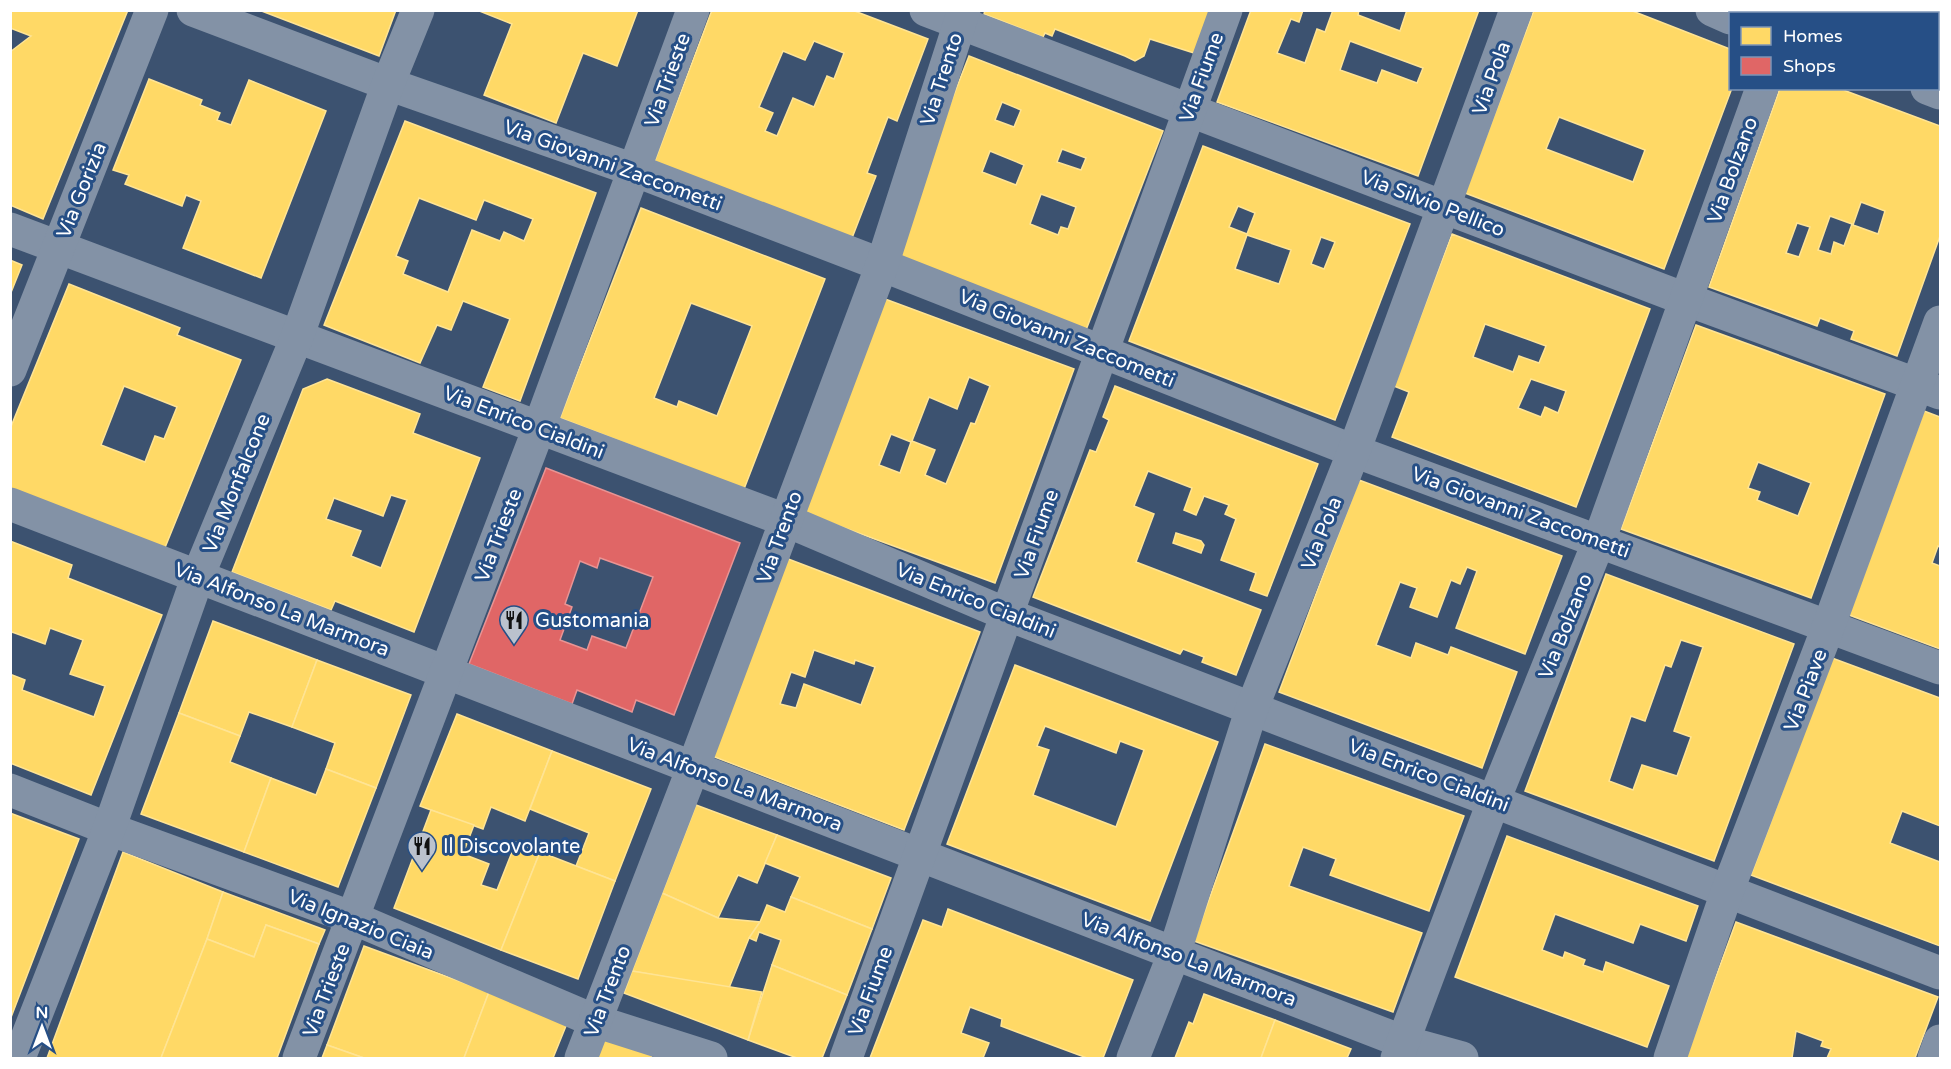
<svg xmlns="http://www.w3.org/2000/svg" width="1951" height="1069" font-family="'Varela Round',sans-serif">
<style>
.homes{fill:#ffd966;stroke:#ffe494;stroke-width:1.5;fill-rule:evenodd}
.shops{fill:#e06666;stroke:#e99494;stroke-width:1.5;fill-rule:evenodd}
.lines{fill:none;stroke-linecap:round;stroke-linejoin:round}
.minor{stroke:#8392a6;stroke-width:33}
.labels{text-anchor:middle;stroke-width:6;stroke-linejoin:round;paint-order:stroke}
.street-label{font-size:20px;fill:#fff;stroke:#264f86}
.poi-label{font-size:20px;fill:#fff;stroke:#264f86;text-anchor:start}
</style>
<rect width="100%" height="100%" fill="#3c5270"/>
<!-- homes -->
<g class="homes">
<path d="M10,10h118l-85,209 -33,-14v-153l21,-16 -21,-8z"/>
<path d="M259,10h137l-17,46z"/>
<path d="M477,10h161l-21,56 -34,-13 -27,70 -72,-28 28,-71z"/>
<path d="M712,10h140l76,29 -31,82 -9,-4 -21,56 9,3 -24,62 -198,-75zM814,41l30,12 -10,26 -7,-3 -13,31 -21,-9 -16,38 -12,-5 8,-18 -14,-6 24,-56 22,9z"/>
<path d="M985,10h227l-18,43 -44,-14 -6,17 -9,5 -10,-5 -70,-27 -3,7 -7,-3 -2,4 -59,-23z"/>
<path d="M1251,10h52l-4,12 -8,-3 -14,34 28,10 12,-34 8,3 8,-22h26l-1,5 42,16 7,-21h72l-61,166 -201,-74zM1350,41l73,27 -6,15 -35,-13 -5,13 -37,-13z"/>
<path d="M1534,10h96l100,39 2,39 -68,181 -199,-76zM1559,117l86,33 -12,32 -87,-33z"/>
<path d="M1812,10h120v4h-121z"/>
<path d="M1938,22h2v53l-2,-1z"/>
<path d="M969,56l194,75 -77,199 -195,-75zM1002,102l19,8 -7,17 -19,-7zM1062,149l24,9 -5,12 -24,-8zM990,151l34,14 -8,20 -34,-13zM1041,194l35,13 -8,22 -7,-2 -3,8 -28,-11z"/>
<path d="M149,79l53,21 -2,5 20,8 -3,7 14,5 18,-45 77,31 -65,167 -78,-30 18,-47 -15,-6 -4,11 -57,-22 4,-9 -16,-5z"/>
<path d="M1780,88h58l102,38v110l-43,120 -46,-17 3,-8 -34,-13 -3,8 -108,-39zM1861,202l24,9 -7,23 -25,-9zM1830,216l22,8 -8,22 -10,-4 -3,12 -13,-4zM1797,223l13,4 -11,30 -13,-4z"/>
<path d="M405,121l191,72 -76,208 -37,-14 27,-68 -47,-18 -12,29 -14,-5 -17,38 -96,-38zM419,198l57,22 8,-20 49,19 -9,22 -20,-9 -4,9 -28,-11 -24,62 -45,-18 5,-13 -12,-5z"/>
<path d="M1203,146l207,78 -75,196 -206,-79zM1238,206l17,7 -8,21 -18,-7zM1247,235l44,15 -12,34 -44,-15zM1321,237l14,5 -11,27 -13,-5z"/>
<path d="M641,208l184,71 -81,210 -184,-71zM691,303l61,23 -35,90 -38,-15 -2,6 -23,-9z"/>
<path d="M1452,234l198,75 -74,198 -184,-70 17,-45 -15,-6zM1485,324l61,22 -7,17 -20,-7 -6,16 -40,-15zM1531,379l35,12 -8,22 -13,-6 -4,10 -23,-9z"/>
<path d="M10,260l12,5 -12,30z"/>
<path d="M69,284l111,44 -3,7 64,25 -77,190 -154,-62v-59zM124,386l53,21 -13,32 -9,-3 -10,26 -44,-17z"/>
<path d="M877,296l197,73 -79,214 -197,-72zM969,377l21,9 -15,38 -4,-1 -25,61 -21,-9 10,-25 -23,-9 17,-44 28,12zM891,434l20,8 -11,31 -21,-8z"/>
<path d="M1696,325l189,69 -74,204 -190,-69zM1758,462l53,21 -13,33 -41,-16 3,-8 -12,-4z"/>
<path d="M327,379l93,35 -7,19 67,25 -66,174 -79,-31 -4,9 -99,-38 71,-183zM391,495l16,5 -26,68 -30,-12 10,-25 -35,-12 8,-21 49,18z"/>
<path d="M1115,386l203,78 -51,132 -17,-6 6,-17 -35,-13 15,-41 -11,-5 4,-9 -25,-9 -8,19 -12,-5 8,-22 -44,-17 -14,35 20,8 -18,48 125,48 -25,65 -34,-13 2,-5 -21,-8 -3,5 -147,-57 57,-147 6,2 13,-32 -6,-3z"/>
<path d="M1924,411l16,6v130l-2,-1 -6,17 8,3v83l-91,-34z"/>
<path d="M1359,480l203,76 -37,98 -69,-26 21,-57 -10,-4 -7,17 -9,-4 -14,37 -27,-10 7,-19 -17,-6 -24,63 35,13 5,-15 32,12 3,-8 66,25 -35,96 -203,-76z"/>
<path d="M1176,533l25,8 3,4 -3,8 -28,-10z"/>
<path d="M10,541l62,24 -4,13 94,37 -71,180 -81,-32v-89l15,6 -3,10 72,27 11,-31 -35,-12 13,-34 -33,-12 -5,16 -33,-12 -2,4z"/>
<path d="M783,557l197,75 -76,198 -197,-76zM814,650l40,14 1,-4 20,7 -14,38 -57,-21 -8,24 -16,-4 11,-32 14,5z"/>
<path d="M1606,574l188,70 -80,217 -189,-70zM1681,640l22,7 -29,84 17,6 -14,39 -35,-11 -9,25 -24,-9 22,-65 14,5 20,-56 6,2z"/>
<path d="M213,621l104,39 -25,67 -43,-15 -9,24 -61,-23z"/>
<path d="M1832,658l108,40v128l-38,-15 -12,32 50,19v84l-189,-71z"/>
<path d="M317,660l94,35 -35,93 -50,-19 9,-26 -43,-16z"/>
<path d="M1015,665l203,77 -68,179 -203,-77zM1045,726l71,27 4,-12 24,9 -28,77 -83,-32 16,-45 -12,-4z"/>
<path d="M179,713l61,23 -10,26 41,16 -27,74 -103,-38z"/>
<path d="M457,714l95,37 -27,70 -34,-14 -8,22 -63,-23z"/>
<path d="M1265,744l199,72 -35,95 -99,-36 6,-16 -33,-12 -14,39 133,47 -29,79 -199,-71z"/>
<path d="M552,751l99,38 -36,92 -39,-15 13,-33 -59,-24z"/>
<path d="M326,769l50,19 -38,99 -94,-35 27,-74 45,17z"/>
<path d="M696,805l81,30 -20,48 -19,-8 -20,43 -56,-25z"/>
<path d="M431,810l43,15 -11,29 26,10 -8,21 16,5 19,-48 24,10 -39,98 -107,-42z"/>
<path d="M10,813l69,26 -69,181z"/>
<path d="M777,835l114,43 -19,51 -81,-32 9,-20 -35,-14z"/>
<path d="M1507,836l191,70 -12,35 -46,-17 -7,19 -78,-29 -13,36 21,8 2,-6 20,8 -2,5 20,7 3,-10 63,24 -22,61 -192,-70z"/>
<path d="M123,852l100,40 -16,47 -46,119h-114z"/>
<path d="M540,852l75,29 -37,98 -77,-29z"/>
<path d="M223,892l102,38 -6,14 -53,-19 -12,32 -47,-18z"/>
<path d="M662,893l56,25 42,4 -11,16 -20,50 -97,-17z"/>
<path d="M791,897l81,32 -25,66 -75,-30 9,-25 -22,-8 -3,9 -7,-3 11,-16 7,-17 18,7z"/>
<path d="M948,909l185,71 -30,78h-16l-86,-32 1,-7 -32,-12 -9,26 28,10 -6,15h-113l53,-138 19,7z"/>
<path d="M1736,922l202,75 -23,61h-88l4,-9 -10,-3 2,-5 -27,-10 -4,27h-106z"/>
<path d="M266,925l53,19 -42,114h-116l46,-119 47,18z"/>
<path d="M364,946l125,46 -25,66h-100l-37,-13z"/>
<path d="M772,965l75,30 -25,63h-25l-49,-18z"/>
<path d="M632,971l130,21 -14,48 -124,-47z"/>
<path d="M489,992l79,29 -15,37h-89z"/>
<path d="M1204,994l71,26 -14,38h-86l14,-36 4,2z"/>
<path d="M1275,1020l76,29 -4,9h-86z"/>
<path d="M606,1035l47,18 -2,5h-54z"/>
<path d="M327,1045l37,13h-42z"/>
</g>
<!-- shops -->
<path class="shops" d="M546,468l194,75 -66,172 -38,-15 -4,12 -55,-22 -5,14 -103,-40zM600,558l53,19 -27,71 -34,-12 -5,14 -27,-10 12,-33 -7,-3 15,-43 17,7z"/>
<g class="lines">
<!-- minor -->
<g class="minor">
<path d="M193,10l195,74 246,86 248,95 472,186 586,217"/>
<path d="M926,10l759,289 255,94"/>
<path d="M1712,10l18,8"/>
<path d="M1790,14l1,-4"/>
<path d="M1927,88l13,5"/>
<path d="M10,229l775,291 221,94 934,359"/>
<path d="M10,370l142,-360"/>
<path d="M10,504l1394,538 58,16"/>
<path d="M10,790l99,39 244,89 242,103 116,37"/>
<path d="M19,1058l90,-229 89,-253 99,-239 91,-253 30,-74"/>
<path d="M299,1058l240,-630 154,-418"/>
<path d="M581,1058l112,-290 189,-503 82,-255"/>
<path d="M846,1058l380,-1048"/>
<path d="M1133,1058l41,-104 78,-246 102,-257 162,-441"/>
<path d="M1397,1058l97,-258 105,-259 163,-453"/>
<path d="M1670,1058l57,-166 102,-267 111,-303"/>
<path d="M1934,1058l6,-17"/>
</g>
</g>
<!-- icons -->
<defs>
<g id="restaurant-pin" transform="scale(1.5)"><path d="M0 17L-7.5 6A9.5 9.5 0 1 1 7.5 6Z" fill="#bbc2cd" stroke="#264f86"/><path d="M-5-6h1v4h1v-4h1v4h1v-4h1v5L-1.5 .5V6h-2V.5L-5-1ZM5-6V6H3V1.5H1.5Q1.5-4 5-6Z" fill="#111"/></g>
</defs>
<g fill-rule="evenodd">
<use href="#restaurant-pin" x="514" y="620"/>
<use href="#restaurant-pin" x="422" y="846"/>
</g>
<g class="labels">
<!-- street labels -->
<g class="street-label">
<text transform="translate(1201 77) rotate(-70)" y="7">Via Fiume</text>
<text transform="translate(1491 78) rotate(-70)" y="7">Via Pola</text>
<text transform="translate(941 79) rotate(-72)" y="7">Via Trento</text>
<text transform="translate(667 80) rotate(-70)" y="7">Via Trieste</text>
<text transform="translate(613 165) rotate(20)" y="7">Via Giovanni Zaccometti</text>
<text transform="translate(1732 170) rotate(-70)" y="7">Via Bolzano</text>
<text transform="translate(81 190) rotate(-68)" y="7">Via Gorizia</text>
<text transform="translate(1433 203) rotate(21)" y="7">Via Silvio Pellico</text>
<text transform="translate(1067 338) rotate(22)" y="7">Via Giovanni Zaccometti</text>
<text transform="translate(524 422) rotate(21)" y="7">Via Enrico Cialdini</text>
<text transform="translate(236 483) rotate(-68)" y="7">Via Monfalcone</text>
<text transform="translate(1521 512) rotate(20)" y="7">Via Giovanni Zaccometti</text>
<text transform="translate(1321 533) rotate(-68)" y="7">Via Pola</text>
<text transform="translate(1036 534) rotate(-70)" y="7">Via Fiume</text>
<text transform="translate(498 535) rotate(-69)" y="7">Via Trieste</text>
<text transform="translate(779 537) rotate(-70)" y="7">Via Trento</text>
<text transform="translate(976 600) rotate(22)" y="7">Via Enrico Cialdini</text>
<text transform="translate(282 609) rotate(21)" y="7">Via Alfonso La Marmora</text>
<text transform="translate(1565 626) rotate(-68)" y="7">Via Bolzano</text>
<text transform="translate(1805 690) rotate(-69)" y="7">Via Piave</text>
<text transform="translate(1429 775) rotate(21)" y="7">Via Enrico Cialdini</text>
<text transform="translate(735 784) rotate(21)" y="7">Via Alfonso La Marmora</text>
<text transform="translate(361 924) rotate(22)" y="7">Via Ignazio Ciaia</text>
<text transform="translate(1189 959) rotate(21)" y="7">Via Alfonso La Marmora</text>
<text transform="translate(326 990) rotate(-69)" y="7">Via Trieste</text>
<text transform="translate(607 991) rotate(-69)" y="7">Via Trento</text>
<text transform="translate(870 991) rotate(-70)" y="7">Via Fiume</text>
</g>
<!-- poi labels -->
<g class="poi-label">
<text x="535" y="627">Gustomania</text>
<text x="443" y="853">Il Discovolante</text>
</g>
</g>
<!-- border -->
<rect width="1951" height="1069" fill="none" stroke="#ffffff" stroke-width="24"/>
<!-- legend -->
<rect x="1729" y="12" width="210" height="78" fill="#264f86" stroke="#7d95b6" stroke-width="1.5"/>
<rect x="1741" y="27" width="30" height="18" fill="#ffd966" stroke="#7d95b6" stroke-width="1.5"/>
<text x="1783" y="42" font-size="18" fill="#ffffff">Homes</text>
<rect x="1741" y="57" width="30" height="18" fill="#e06666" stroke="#7d95b6" stroke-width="1.5"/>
<text x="1783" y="72" font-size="18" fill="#ffffff">Shops</text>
<!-- north arrow -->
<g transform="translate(42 1027)" stroke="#264f86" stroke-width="4.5" paint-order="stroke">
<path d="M0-4.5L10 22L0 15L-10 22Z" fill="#ffffff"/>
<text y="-9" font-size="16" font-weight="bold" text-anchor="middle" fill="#ffffff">N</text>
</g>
</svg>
